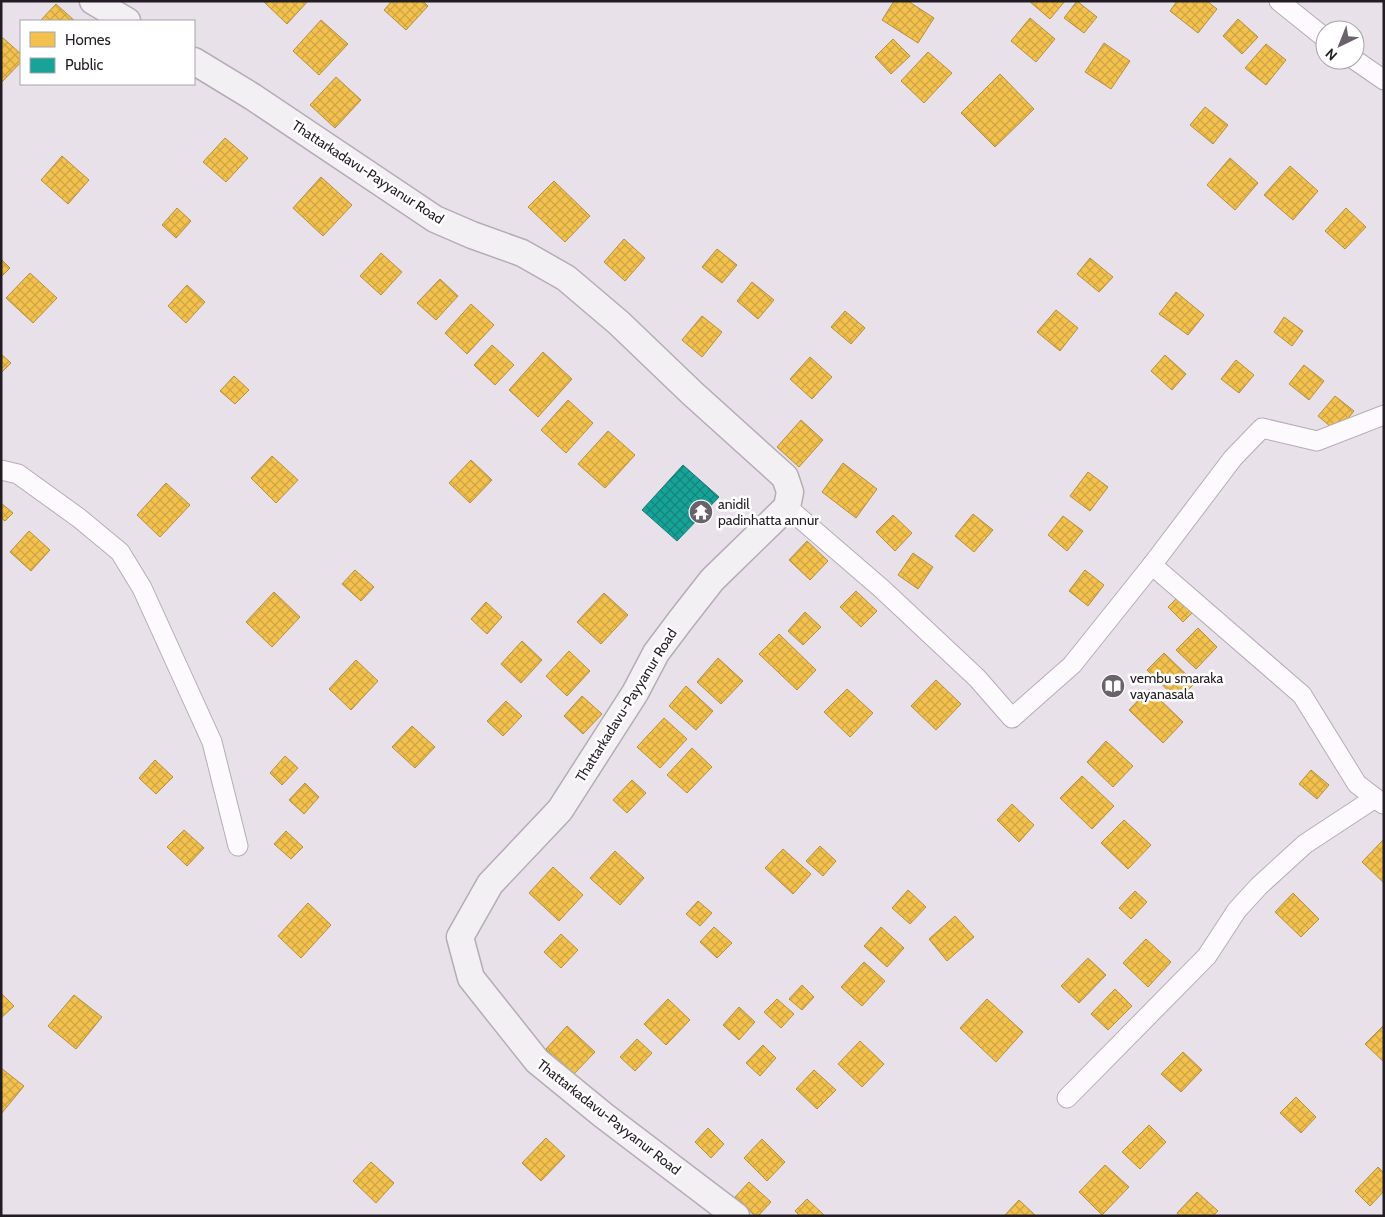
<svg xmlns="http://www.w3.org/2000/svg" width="1385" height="1217" font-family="Cabin,sans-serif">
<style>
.homes{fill:url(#homes-cross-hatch);stroke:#b49041}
.public{fill:url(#public-cross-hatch);stroke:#1a7b75}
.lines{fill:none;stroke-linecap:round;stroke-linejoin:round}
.street-casing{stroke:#b3adb4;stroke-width:21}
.secondary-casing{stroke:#b3adb4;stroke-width:29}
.street{stroke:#fcfafc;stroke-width:19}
.secondary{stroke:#f3f0f4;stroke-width:26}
.labels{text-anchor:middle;stroke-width:5;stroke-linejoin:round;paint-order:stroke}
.street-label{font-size:14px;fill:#221d23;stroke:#fff}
.poi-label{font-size:14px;fill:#221d23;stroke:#fff;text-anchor:start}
</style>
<defs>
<pattern id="homes-cross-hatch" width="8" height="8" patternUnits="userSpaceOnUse" patternTransform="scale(1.25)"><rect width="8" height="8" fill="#f2c14e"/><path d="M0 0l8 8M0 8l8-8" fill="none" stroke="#cfa544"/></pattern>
<pattern id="public-cross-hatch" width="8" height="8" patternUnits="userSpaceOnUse" patternTransform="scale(1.25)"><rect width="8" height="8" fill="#17a398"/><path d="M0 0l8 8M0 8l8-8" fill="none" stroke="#14847c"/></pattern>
</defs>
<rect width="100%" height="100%" fill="#e9e1ea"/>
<!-- homes -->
<g class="homes">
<path d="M263,1h45l-21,23z"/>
<path d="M392,1h31l5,5 -22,24 -22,-20z"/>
<path d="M894,1h14l26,17 -16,25 -36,-23z"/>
<path d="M1029,1h36l-15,18z"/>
<path d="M1077,1l20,16 -13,16 -20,-15z"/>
<path d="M1177,1h30l10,8 -19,24 -28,-22z"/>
<path d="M56,4l19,17h-35z"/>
<path d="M1030,18l25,21 -19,23 -25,-21z"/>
<path d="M1238,19l20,18 -16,17 -19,-18z"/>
<path d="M321,20l27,24 -29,31 -26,-24z"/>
<path d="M3,38l18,16v8l-20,21v-44z"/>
<path d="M893,39l17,17 -19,18 -16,-17z"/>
<path d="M1104,43l26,18 -19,28 -26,-17z"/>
<path d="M1266,44l20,16 -20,25 -21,-17z"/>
<path d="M928,52l24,21 -28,30 -23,-22z"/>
<path d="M1000,74l34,35 -39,38 -34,-34z"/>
<path d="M336,77l25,23 -26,28 -25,-23z"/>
<path d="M1205,107l23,18 -15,19 -23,-19z"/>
<path d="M225,138l23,20 -22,24 -23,-20z"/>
<path d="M62,156l27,24 -21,24 -27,-24z"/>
<path d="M1230,158l28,25 -23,27 -28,-25z"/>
<path d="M1290,166l28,25 -25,29 -29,-25z"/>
<path d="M321,177l31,28 -29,31 -30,-28z"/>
<path d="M554,181l36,35 -25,26 -37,-35z"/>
<path d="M177,208l14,13 -15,17 -14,-13z"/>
<path d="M1346,208l20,19 -21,22 -20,-18z"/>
<path d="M624,239l21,19 -20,23 -21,-19z"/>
<path d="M717,249l20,16 -15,18 -20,-16z"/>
<path d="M381,253l21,19 -21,23 -21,-19z"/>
<path d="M1090,258l23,19 -14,15 -22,-18z"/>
<path d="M1,259l9,9 -9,9z"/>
<path d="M30,273l27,25 -24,25 -27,-25z"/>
<path d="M440,279l18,17 -22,24 -19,-17z"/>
<path d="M752,282l22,18 -16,19 -21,-18z"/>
<path d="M187,285l18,17 -19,21 -18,-17z"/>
<path d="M1176,292l28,23 -16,20 -29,-21z"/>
<path d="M471,304l23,21 -27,29 -22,-21z"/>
<path d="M1056,310l22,18 -18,23 -23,-19z"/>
<path d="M845,311l20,17 -14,16 -20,-17z"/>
<path d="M702,316l20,16 -20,25 -20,-17z"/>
<path d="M1284,317l19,14 -11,15 -18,-14z"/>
<path d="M492,345l22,20 -19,20 -21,-20z"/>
<path d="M543,352l29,27 -34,38 -29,-27z"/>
<path d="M1,354l10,9 -10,10z"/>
<path d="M1165,355l21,19 -14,16 -21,-19z"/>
<path d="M810,357l22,20 -20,22 -22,-20z"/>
<path d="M1236,360l18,15 -15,18 -18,-14z"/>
<path d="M1304,365l20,16 -15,19 -20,-16z"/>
<path d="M234,376l15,14 -14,14 -15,-13z"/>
<path d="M1335,396l19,15 -17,21 -19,-16z"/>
<path d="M568,400l25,23 -27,30 -25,-23z"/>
<path d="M801,420l22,20 -24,27 -22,-20z"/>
<path d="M608,431l27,24 -30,33 -27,-24z"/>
<path d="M272,456l26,24 -22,23 -25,-25z"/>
<path d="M471,460l21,20 -22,23 -21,-20z"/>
<path d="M843,463l34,26 -21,29 -34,-26z"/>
<path d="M1088,472l20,15 -18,24 -20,-15z"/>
<path d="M166,483l24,22 -30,32 -23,-22z"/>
<path d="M1,503l12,10 -8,8 -4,-3z"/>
<path d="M973,514l20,16 -19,22 -19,-16z"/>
<path d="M893,515l19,18 -17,18 -19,-19z"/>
<path d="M1063,516l20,15 -16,20 -19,-16z"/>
<path d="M29,531l21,19 -19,21 -21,-19z"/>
<path d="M807,541l21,20 -18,19 -21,-20z"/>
<path d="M913,553l20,14 -15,22 -20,-14z"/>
<path d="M355,570l19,17 -13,14 -19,-17z"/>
<path d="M1085,570l19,15 -16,21 -19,-15z"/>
<path d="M856,591l21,20 -16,16 -21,-20z"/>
<path d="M274,592l26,25 -28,30 -26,-25z"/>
<path d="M604,593l24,22 -27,29 -24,-22z"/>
<path d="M1181,594l15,15 -13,13 -15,-15z"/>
<path d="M486,602l16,15 -15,17 -16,-15z"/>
<path d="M805,612l16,15 -18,18 -15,-14z"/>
<path d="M1198,628l19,19 -21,22 -20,-19z"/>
<path d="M779,634l37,36 -19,20 -38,-36z"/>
<path d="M522,641l20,19 -21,23 -20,-19z"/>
<path d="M569,651l21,20 -23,25 -21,-20z"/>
<path d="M1164,653l31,30 -17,17 -31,-30z"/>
<path d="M718,658l25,23 -22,23 -24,-22z"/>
<path d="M356,660l22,21 -27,29 -22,-21z"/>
<path d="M936,680l25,24 -25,26 -25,-24z"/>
<path d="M686,686l27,25 -17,19 -27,-24z"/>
<path d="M847,689l26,24 -23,24 -26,-25z"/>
<path d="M1149,689l34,33 -20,21 -34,-33z"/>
<path d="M582,696l20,18 -19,20 -19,-18z"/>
<path d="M506,701l16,15 -19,20 -16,-15z"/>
<path d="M664,718l23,21 -27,29 -23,-21z"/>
<path d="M412,726l23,21 -20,21 -23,-21z"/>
<path d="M1106,741l27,25 -20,21 -26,-25z"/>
<path d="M692,748l20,19 -25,26 -20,-18z"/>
<path d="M285,756l13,12 -16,17 -12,-12z"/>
<path d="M155,760l18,17 -17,17 -17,-16z"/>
<path d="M1311,770l18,15 -12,14 -18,-15z"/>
<path d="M1082,776l32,30 -22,23 -32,-31z"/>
<path d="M632,780l14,13 -19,20 -14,-13z"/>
<path d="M305,783l14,14 -15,17 -15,-14z"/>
<path d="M1012,804l22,21 -15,17 -22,-22z"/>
<path d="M1124,820l27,25 -23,24 -27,-26z"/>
<path d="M184,830l20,18 -17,18 -20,-19z"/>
<path d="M286,831l17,16 -12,12 -17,-15z"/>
<path d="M1384,839v44l-22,-21z"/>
<path d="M820,846l16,15 -13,15 -17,-15z"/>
<path d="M783,849l28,25 -18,20 -28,-26z"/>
<path d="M615,851l29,27 -24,27 -30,-27z"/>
<path d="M553,867l30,28 -24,26 -30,-28z"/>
<path d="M908,890l18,17 -16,17 -18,-16z"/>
<path d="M1135,891l12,11 -16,17 -12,-11z"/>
<path d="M1293,893l26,26 -18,18 -26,-25z"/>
<path d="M698,901l14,12 -12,13 -14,-12z"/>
<path d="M308,903l23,22 -30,33 -23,-22z"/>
<path d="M955,916l19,21 -27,24 -18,-22z"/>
<path d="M714,927l18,16 -15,15 -17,-16z"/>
<path d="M881,927l23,21 -17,19 -23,-21z"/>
<path d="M561,934l17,16 -17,18 -17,-16z"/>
<path d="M1146,939l25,23 -23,25 -25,-24z"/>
<path d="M1088,958l18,17 -27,28 -18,-17z"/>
<path d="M864,962l21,19 -23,25 -21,-19z"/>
<path d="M802,985l12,12 -12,13 -13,-11z"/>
<path d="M1115,989l17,17 -24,24 -17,-16z"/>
<path d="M1,993l13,13 -13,12z"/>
<path d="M74,995l28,22 -26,32 -28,-23z"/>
<path d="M668,999l22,21 -24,25 -22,-21z"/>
<path d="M777,999l17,15 -13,14 -17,-16z"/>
<path d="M987,999l36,33 -27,30 -36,-34z"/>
<path d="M739,1007l16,15 -16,18 -16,-15z"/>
<path d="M1384,1025v37l-19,-18z"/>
<path d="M567,1026l28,26 -22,23 -27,-26z"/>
<path d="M637,1039l15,14 -17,18 -15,-14z"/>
<path d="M860,1041l24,23 -22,23 -24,-23z"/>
<path d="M763,1045l13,13 -16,18 -14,-13z"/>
<path d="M1183,1052l19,18 -21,22 -20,-18z"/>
<path d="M1,1068l23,18 -23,28z"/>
<path d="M814,1070l22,20 -19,19 -21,-20z"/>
<path d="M1296,1097l20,20 -15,16 -21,-20z"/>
<path d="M1149,1125l17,17 -26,27 -18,-17z"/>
<path d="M708,1128l16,16 -13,14 -16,-16z"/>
<path d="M546,1138l19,18 -24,25 -19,-18z"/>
<path d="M762,1139l23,23 -18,19 -23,-23z"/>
<path d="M371,1162l23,21 -18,20 -23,-22z"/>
<path d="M1105,1165l24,22 -27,28 -23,-23z"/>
<path d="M1378,1167l6,6v18l-14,15 -15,-15z"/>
<path d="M749,1182l22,20 -13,14h-3l-20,-19z"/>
<path d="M1197,1192l21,19 -5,5h-34l-2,-3z"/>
<path d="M807,1199l17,16 -1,1h-23l-5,-5z"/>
<path d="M1019,1200l17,16h-32z"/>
</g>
<!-- public -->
<path class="public" d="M683,465l36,32 -42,44 -35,-31z"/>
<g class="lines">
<!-- street casing -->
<g class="street-casing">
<g id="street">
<path d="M1279,1l46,37"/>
<path d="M1355,60l29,20"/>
<path d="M1,470l17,4 61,44 41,34 22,36 70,154 26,104"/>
<path d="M787,507l95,82 95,89 35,40 60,-53 80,-100 81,-107 29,-30 55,13 67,-26"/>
<path d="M1152,565l150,130 55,89 26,20"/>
<path d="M1067,1098l140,-142 30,-46 22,-24 46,-42 70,-46"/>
</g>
</g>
<!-- secondary casing -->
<g class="secondary-casing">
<g id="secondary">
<path d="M93,1l34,20"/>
<path d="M194,61l59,36 182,122 37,16 50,18 44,25 53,45 73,70 93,84 5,15 -3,15 -75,73 -32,41 -24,32 -21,40 -75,117 -70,74 -30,53 11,41 66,83 66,54 133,101"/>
</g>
</g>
<!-- street -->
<use href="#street" class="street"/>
<!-- secondary -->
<use href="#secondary" class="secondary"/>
</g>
<!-- icons -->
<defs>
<g id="temple-disc" transform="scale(1.25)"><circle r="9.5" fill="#686269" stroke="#fff"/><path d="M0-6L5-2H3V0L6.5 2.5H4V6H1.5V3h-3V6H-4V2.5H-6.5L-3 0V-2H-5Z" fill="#fff"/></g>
<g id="library-disc" transform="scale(1.25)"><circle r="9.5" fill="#686269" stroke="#fff"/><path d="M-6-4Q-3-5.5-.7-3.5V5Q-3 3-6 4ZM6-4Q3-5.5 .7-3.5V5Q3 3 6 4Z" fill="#fff"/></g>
</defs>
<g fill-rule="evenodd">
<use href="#temple-disc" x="701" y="512"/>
<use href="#library-disc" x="1113" y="686"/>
</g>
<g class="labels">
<!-- street labels -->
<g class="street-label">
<text transform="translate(368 172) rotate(33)" y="5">Thattarkadavu-Payyanur Road</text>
<text transform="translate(626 705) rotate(-58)" y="5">Thattarkadavu-Payyanur Road</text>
<text transform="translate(609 1117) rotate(38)" y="5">Thattarkadavu-Payyanur Road</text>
</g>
<!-- poi labels -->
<g class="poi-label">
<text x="718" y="509">anidil<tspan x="718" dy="16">padinhatta annur</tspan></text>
<text x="1130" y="683">vembu smaraka<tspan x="1130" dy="16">vayanasala</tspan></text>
</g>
</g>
<!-- border -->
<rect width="1385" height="1217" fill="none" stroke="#221d23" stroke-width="5"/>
<!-- legend -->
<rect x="20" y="20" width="175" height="65" fill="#ffffff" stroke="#a7a5a7"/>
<rect x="30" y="32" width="25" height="15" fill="#f2c14e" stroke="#a7a5a7"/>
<text x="65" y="45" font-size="15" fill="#221d23">Homes</text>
<rect x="30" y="58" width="25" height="15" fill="#17a398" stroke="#a7a5a7"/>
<text x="65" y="70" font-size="15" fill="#221d23">Public</text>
<!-- north arrow -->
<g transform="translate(1340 45) rotate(223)"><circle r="24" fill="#ffffff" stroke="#a7a5a7"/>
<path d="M0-4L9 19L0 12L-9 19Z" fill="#686269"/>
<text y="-8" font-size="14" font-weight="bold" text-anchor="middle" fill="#221d23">N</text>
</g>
</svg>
